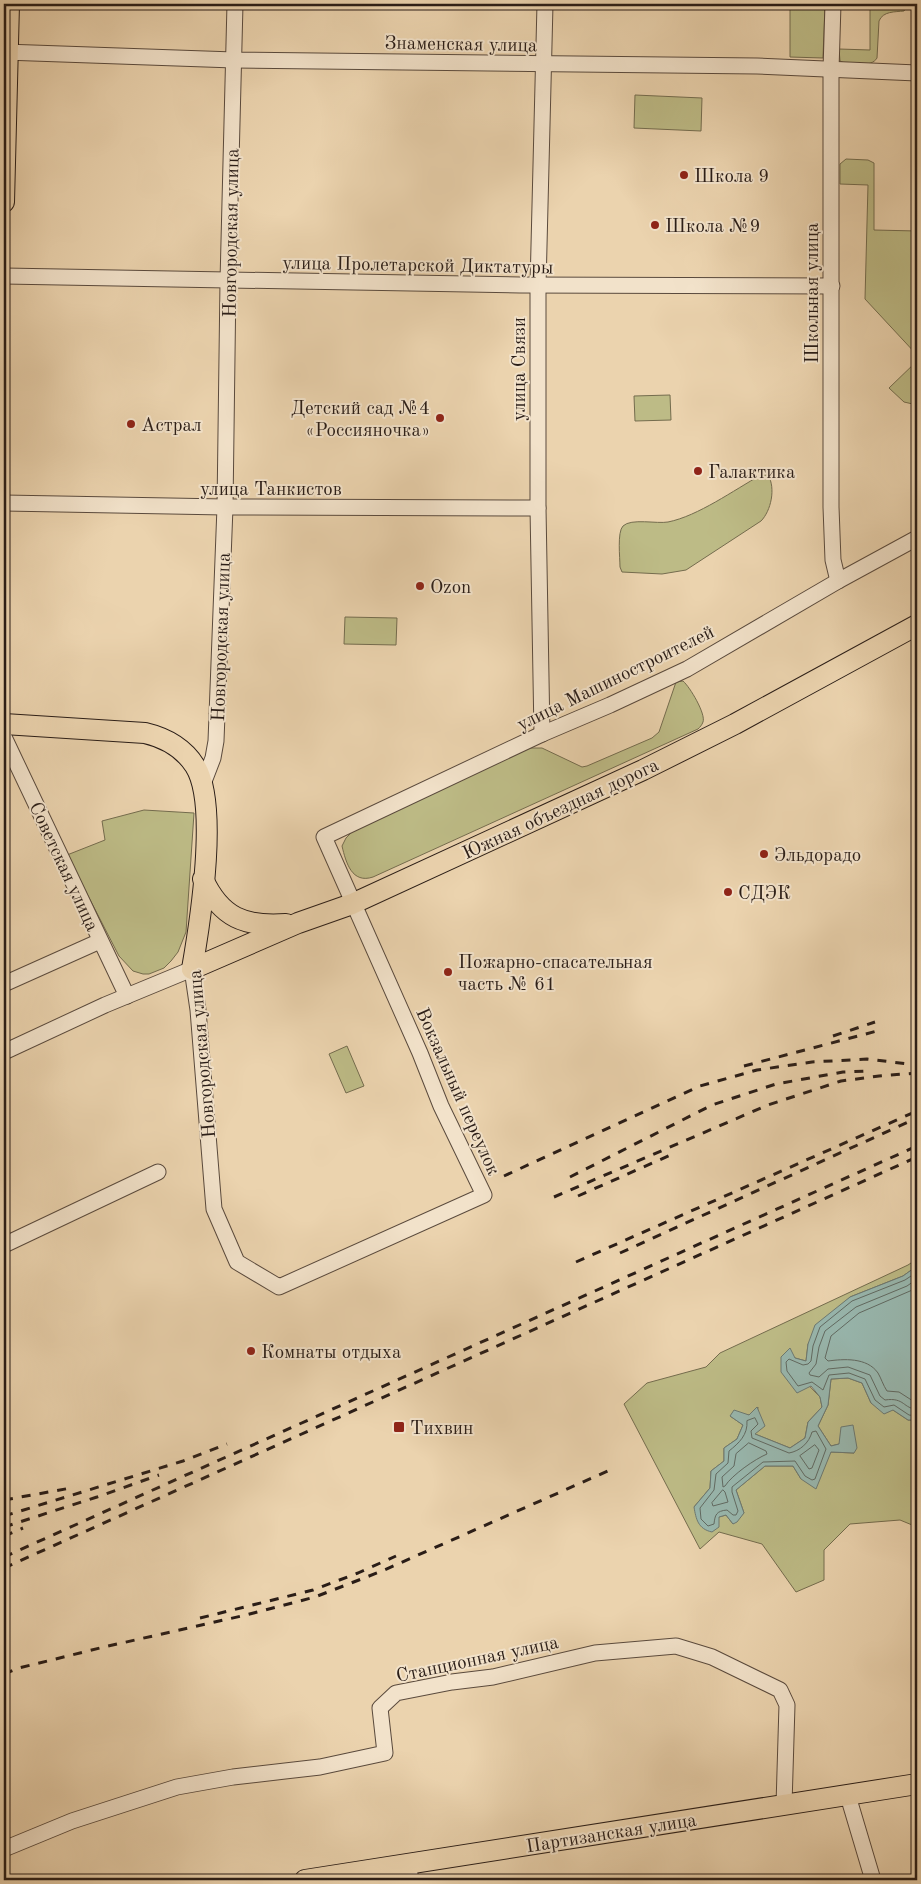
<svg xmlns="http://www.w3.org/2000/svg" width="921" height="1884" font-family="'Old Standard TT',serif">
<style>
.green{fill:#bdbb86;stroke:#746c4e}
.water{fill:#98b7ae;stroke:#6c7972}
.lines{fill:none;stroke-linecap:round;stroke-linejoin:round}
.shore{stroke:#616a62;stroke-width:1}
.minor-casing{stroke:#5a4a3d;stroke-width:17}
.major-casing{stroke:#2a1d17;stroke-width:22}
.minor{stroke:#f2e2ca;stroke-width:15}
.major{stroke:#ebd3ae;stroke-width:20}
.rail{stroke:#2a1d17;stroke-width:3;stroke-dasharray:9 9;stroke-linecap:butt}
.poi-dot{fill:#8f2418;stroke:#f2e2ca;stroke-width:2}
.labels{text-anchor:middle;stroke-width:4;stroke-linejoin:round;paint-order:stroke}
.street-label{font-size:19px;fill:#2a1d17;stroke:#f2e2ca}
.poi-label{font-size:19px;fill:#2a1d17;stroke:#f2e2ca;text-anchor:start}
</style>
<rect width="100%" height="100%" fill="#ebd3ae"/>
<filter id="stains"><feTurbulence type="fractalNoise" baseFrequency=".004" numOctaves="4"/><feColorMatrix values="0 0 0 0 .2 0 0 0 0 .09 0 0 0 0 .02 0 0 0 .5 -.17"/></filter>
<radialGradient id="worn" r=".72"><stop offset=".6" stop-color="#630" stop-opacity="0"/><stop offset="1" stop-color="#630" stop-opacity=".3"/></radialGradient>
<!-- green -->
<g class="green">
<path d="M790,4h35l-2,54 -33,-1z"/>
<path d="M870,4h38l-4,7c-9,1 -21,0 -25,10l-2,37c-6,10 -23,5 -33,5l-4,-2 -1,-12 31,1z"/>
<path d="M635,95l67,3 -1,33 -67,-3z"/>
<path d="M846,159l22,1 6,3v67l43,1v124l-52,-56 3,-114 -28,-1v-20z"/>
<path d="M917,361v44l-13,-3 -15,-14z"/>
<path d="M670,395l1,25 -36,1 -1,-25z"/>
<path d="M761,475h7c8,13 3,36 -7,46l-75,49 -24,4 -40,-2 -2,-5c0,-9 -3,-35 3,-41 8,-8 34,-2 45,-4 30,-6 66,-32 93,-47z"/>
<path d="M345,617l52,1 -1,27 -52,-1z"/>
<path d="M683,681c7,6 23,33 20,41 -1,3 -3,5 -5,7l-325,148c-21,7 -27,-14 -31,-31l4,-8 7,-7 176,-83h13l40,19 5,-1 65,-28 7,-6 17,-50z"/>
<path d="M144,810l50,3 -8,119 -8,20 -7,9 -7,7 -15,6h-6l-10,-3 -14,-15 -52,-101 38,-15 -3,-19z"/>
<path d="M347,1046l17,40 -18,7 -17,-39z"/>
<path d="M917,1259v7l-14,10 -53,21 -42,47 -2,17 -11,-3 -14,-1 39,40 2,10 -14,15 -3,16 -15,10 -35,-14 3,-27 -9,8 -19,1 13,9 -6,14 -13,9v13l-13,10 -1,17 -16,19 25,10 7,-2 7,9 11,-11 -8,-23 29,-24h28l8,13 30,-27 23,1 -15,-9 -8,2 -13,-20 10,-21 3,-26 17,-1 14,5 9,20 22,7 15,10h9v107l-17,-7 -50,4 -26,26v30l-28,12 -34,-48 -43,-12 -19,17 -76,-145 23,-21 59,-16 14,-14 188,-88z"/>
</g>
<!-- water -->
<path class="water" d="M917,1266v154h-9l-15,-10 -9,4 -13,-11 -9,-20 -14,-5 -17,1 -3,26 -10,21 13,20 8,-2 2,-17 12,-2 4,23 -3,5 -23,-1 -15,37 -15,-10 -8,-13h-28l-29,24 8,23 -7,9 -4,2 -7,-9 -7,2v10l-7,5c-14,-3 -16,-13 -18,-25l16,-19 1,-17 13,-10v-13l13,-9 6,-14 -13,-9 4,-6 15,5 8,-8 8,19 -10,8 35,14 15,-10 3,-16 14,-15 -2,-10 -9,-11 -14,7 -16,-21v-15l9,-9 5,10 11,3 2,-17 7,-19 35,-28 53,-21z"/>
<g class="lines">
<!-- shore -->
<g class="shore">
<path d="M917,1272l-12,8 -53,21 -32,26 -7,19 -2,15 -3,3 -5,1 -14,-6 -3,3 1,9 11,15 14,-4 11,8 6,-15 20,-2 16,6 10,21 9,7 10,-2 15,10 8,1"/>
<path d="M917,1279l-10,7 -51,21 -31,24 -6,16 -3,17 -7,9 1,2 9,2 9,-8 20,-2 22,8 10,21 5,4c20,-3 18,9 32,9"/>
<path d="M917,1288l-58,25 -28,23 -6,22 3,3c15,-2 39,-4 50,12 3,5 5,12 9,18l12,1 14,9 4,1"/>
<path d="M755,1418l3,6 -7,7 1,7 37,15c11,-2 20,-10 23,-21l4,-1 10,18 -11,30 -3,1 -7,-4 -10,-15 -32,1 -31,25v5l6,19 -2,4h-3l-6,-5c-11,1 -12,5 -13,14l-6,2 -7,-7 -1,-11 14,-18 2,-16 12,-11 1,-12c10,-8 19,-16 18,-30z"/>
<path d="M749,1443l17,8 1,3c-12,5 -35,21 -42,32l-2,1 -1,-10 12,-11 2,-12z"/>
<path d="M815,1445l4,5 -7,18 -3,1 -9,-13z"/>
<path d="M723,1490l2,2 3,10 -15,4 -1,-3z"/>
</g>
<!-- minor casing -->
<g class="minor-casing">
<g id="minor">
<path d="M833,4l-2,66v437l2,53 5,21"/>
<path d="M4,52l230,8 523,6 160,7"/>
<path d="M4,276l516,9 312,1"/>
<path d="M4,503l221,4 313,1"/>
<path d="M542,734l-4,-226v-222l7,-282"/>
<path d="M4,737l123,259"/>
<path d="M203,784l10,-26 3,-17 9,-234 3,-226 7,-277"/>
<path d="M4,984l96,-43"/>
<path d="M4,1052l101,-47 87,-36 6,41 16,199 23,53 42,25 205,-92 -43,-89 -21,-53 -96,-216 218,-103 68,-29 77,-36 151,-88 79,-43"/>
<path d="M4,1245l154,-73"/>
<path d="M848,1796l25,84"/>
<path d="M4,1849l68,-28 105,-34 56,-10 87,-10 65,-14 -5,-45 16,-15 56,-11 41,-5 102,-24 81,-7 36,11 68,33 7,15 -3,100"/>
<path d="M408,1863l3,17"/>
</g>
</g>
<!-- major casing -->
<g class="major-casing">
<g id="major">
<path d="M4,202l5,-198"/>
<path d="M4,724l141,9c21,5 38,14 50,33 24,38 5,157 -3,203"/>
<path d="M203,879c18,39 42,48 83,45"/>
<path d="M192,969l106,-46 54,-19 291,-134 92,-46 182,-99"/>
<path d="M305,1880l612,-96"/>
</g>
</g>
<!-- minor -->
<use href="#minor" class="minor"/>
<!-- major -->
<use href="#major" class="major"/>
<!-- rail -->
<g class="rail">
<path d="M833,1036l42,-14"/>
<path d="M744,1066l133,-35"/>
<path d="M504,1176l196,-90 57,-16 55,-8 55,-3 50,6"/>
<path d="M570,1177l142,-72 64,-21 67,-12 24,-1"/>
<path d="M578,1196l97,-43"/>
<path d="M554,1197l214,-92 73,-24 38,-5 38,-3"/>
<path d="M620,1253l297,-135"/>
<path d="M576,1262l341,-151"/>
<path d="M4,1500l67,-12"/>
<path d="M4,1516l179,-55 44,-17"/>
<path d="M4,1527l93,-30 62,-22"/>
<path d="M4,1536l19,-8"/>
<path d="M4,1557l913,-411"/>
<path d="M4,1568l913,-411"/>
<path d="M200,1618l113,-28 45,-17 38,-17"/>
<path d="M4,1674l15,-6 85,-21 142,-32 69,-18 67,-26 228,-101"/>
</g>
</g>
<!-- markers -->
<g class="poi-dot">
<circle cx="684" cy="175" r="5"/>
<circle cx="655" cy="225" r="5"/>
<circle cx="440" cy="418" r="5"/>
<circle cx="131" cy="424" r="5"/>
<circle cx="698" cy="471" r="5"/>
<circle cx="420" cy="586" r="5"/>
<circle cx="764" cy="854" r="5"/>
<circle cx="728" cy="892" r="5"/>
<circle cx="448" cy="972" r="5"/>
<circle cx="251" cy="1351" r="5"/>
<rect x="393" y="1421" width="12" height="12" rx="2.5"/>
</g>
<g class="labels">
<!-- street labels -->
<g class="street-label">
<text transform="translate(461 43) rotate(1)" y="7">Знаменская улица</text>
<text transform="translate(230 233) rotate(-89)" y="7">Новгородская улица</text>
<text transform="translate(418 264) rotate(1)" y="7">улица Пролетарской Диктатуры</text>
<text transform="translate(811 293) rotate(-90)" y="7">Школьная улица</text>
<text transform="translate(518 369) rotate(-90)" y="7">улица Связи</text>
<text x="271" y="495">улица Танкистов</text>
<text transform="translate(220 637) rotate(-88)" y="7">Новгородская улица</text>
<text transform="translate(615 677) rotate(-26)" y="7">улица Машиностроителей</text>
<text transform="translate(560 808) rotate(-25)" y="7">Южная объездная дорога</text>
<text transform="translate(65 866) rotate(65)" y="7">Советская улица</text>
<text transform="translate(201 1054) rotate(-95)" y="7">Новгородская улица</text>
<text transform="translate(459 1091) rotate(66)" y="7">Вокзальный переулок</text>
<text transform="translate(477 1658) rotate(-12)" y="7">Станционная улица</text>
<text transform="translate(611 1832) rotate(-9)" y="7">Партизанская улица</text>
</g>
<!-- poi labels -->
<g class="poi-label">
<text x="694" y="182">Школа 9</text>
<text x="665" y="232">Школа №9</text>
<text x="430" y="414" text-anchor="end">Детский сад №4<tspan x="430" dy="22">«Россияночка»</tspan></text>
<text x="141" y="431">Астрал</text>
<text x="708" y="478">Галактика</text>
<text x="430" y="593">Ozon</text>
<text x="774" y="861">Эльдорадо</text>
<text x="738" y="899">СДЭК</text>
<text x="458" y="968">Пожарно-спасательная<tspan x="458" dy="22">часть № 61</tspan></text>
<text x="261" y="1358">Комнаты отдыха</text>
<text x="410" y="1434">Тихвин</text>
</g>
</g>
<!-- margin -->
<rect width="921" height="1884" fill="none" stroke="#ebd3ae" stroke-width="20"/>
<rect x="5" y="5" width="911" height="1874" fill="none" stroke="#2a1d17" stroke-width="2.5"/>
<rect x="10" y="10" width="901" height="1864" fill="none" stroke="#2a1d17"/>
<rect width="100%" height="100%" filter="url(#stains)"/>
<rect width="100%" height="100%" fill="url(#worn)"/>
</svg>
